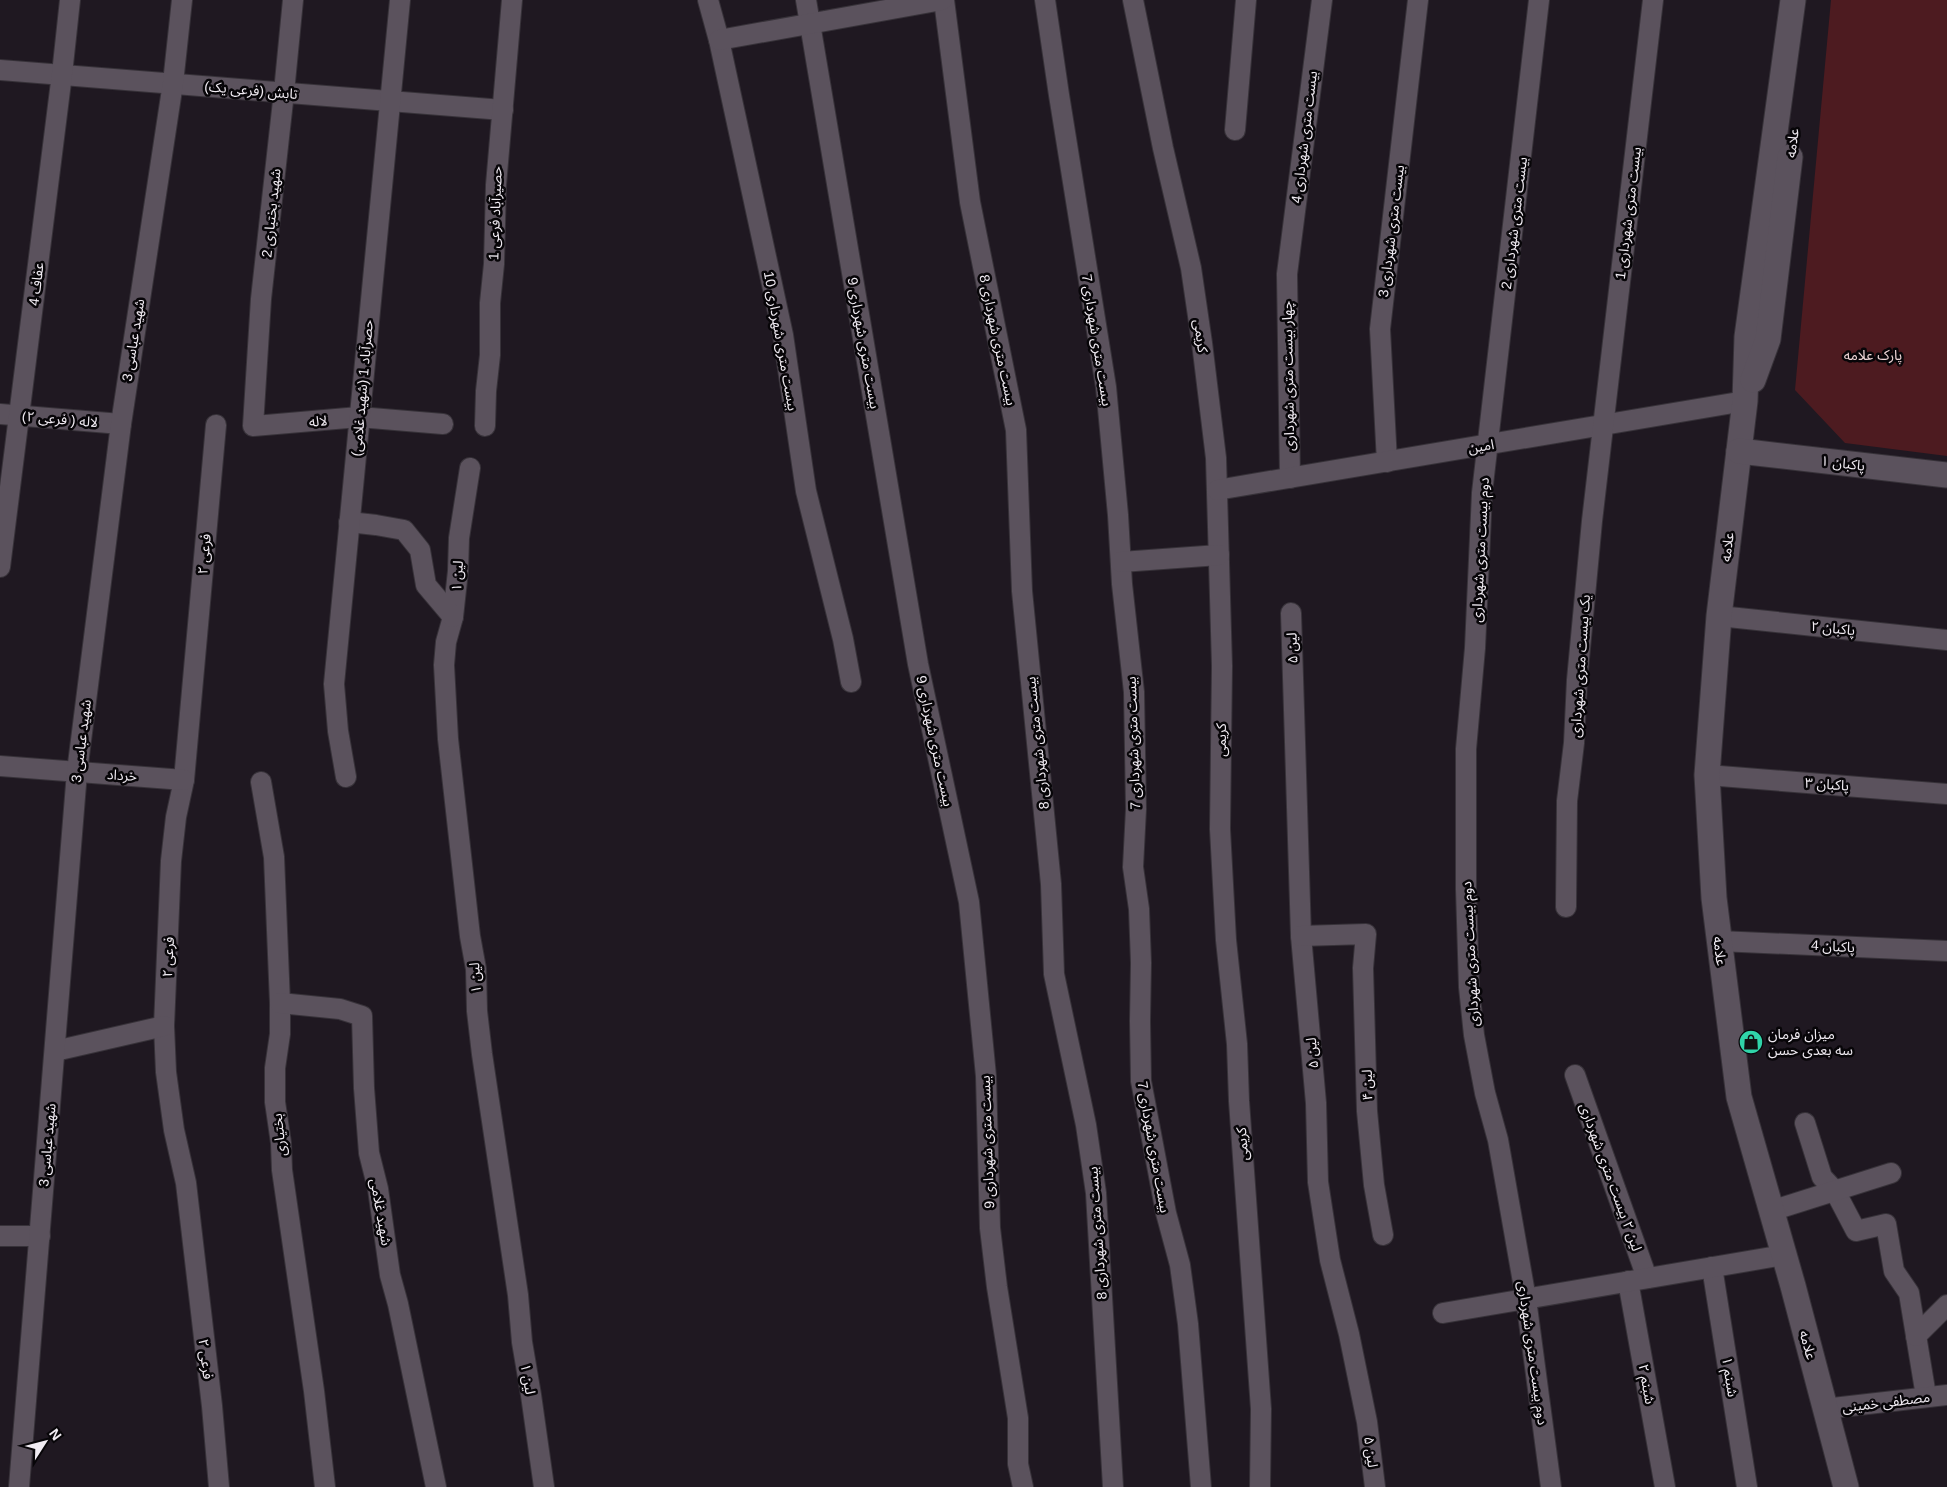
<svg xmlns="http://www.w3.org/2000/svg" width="1947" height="1487" font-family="Helvetica,'Noto Sans Arabic',sans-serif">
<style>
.green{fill:#4d1b20}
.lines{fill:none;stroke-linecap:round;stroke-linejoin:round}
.minor-casing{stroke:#373239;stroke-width:22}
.tertiary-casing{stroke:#373239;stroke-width:27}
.minor{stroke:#5b525d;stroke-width:20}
.tertiary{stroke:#5b525d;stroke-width:25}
.labels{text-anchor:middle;stroke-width:5;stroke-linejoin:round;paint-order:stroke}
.street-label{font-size:14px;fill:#f0ebf2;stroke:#070508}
.park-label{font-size:14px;fill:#f0d7d8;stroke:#070508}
.poi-label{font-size:14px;fill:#f0ebf2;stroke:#070508;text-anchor:start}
</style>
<rect width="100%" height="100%" fill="#1f1821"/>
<!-- green -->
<path class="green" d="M1831,0h116v456l-102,-13 -50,-53z"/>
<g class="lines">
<!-- minor casing -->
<g class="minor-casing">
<g id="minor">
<path d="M293,0l-9,92 -23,207 -8,127 106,-9 84,7"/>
<path d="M708,0l11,40 64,295 23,156 37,148 8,43"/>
<path d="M806,0l112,664 51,238 17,174 4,152 7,59 21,131v46l5,23"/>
<path d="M944,0l26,202 46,228 6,161 29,293 3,90 32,151 10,68 17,294"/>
<path d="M1045,0l14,95 47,292 12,128 4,69 12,108 2,117 -3,58 6,42 2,54 -1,58 1,60 25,132 14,52 8,59 13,163"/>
<path d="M1133,0l30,148 28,120 11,75 14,115 6,208 -2,163 6,111 11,104 2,57 22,308 -1,78"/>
<path d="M1539,0l-57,493 -7,155 -9,101v140l3,98 5,48 11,58 13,47 28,159 25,188"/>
<path d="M719,40l223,-40"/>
<path d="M0,70l503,40"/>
<path d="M1235,130l11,-130"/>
<path d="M0,414l121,10"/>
<path d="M216,425l-32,355 -8,37 -5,44 -7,165 2,46 8,58 12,53 26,223 7,81"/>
<path d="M485,426l1,-35 4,-36v-52l4,-39 2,-79 16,-185"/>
<path d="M1387,462l-7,-133 38,-329"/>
<path d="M470,468l-11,70 -1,33 -5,46 -7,25 -2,23 4,74 22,197 6,33 1,42 5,43 36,241 4,47 9,53 13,92"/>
<path d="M1290,478l-3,-204 35,-274"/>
<path d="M1217,490l528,-89"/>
<path d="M349,522l27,3 28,5 16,20 6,35 27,32"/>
<path d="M1121,562l98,-7"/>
<path d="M0,567l62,-493 8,-74"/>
<path d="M1291,613l10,323 15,167 2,79 12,78 19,74 18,88 8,65"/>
<path d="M1719,616l228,24"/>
<path d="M0,766l184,14"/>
<path d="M1707,775l240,19"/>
<path d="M346,777l-8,-46 -4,-47 66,-684"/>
<path d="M261,782l13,75 6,146v31l-5,34v34l6,41 1,27 32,221 11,96"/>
<path d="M1566,907l1,-106 7,-58 3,-63 15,-159 61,-521"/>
<path d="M1301,936l65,-2 -3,34 4,143 7,74 9,50"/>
<path d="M1719,941l228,10"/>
<path d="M280,1003l60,6 22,7 2,72 5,65 9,36 12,86 8,29 38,183"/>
<path d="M55,1051l109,-25"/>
<path d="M1575,1075l72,203"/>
<path d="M1805,1123l17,54 13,14 21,40 30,-7 8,47 15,22 17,103"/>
<path d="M1771,1211l120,-38"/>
<path d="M0,1236h40"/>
<path d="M1712,1267l35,220"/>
<path d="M1628,1281l37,206"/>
<path d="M1443,1313l341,-58"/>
<path d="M1916,1336l31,-31"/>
<path d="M1824,1409l123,-14"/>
<path d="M19,1487l58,-715 44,-348 52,-341 9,-83"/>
</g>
</g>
<!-- tertiary casing -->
<g class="tertiary-casing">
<g id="tertiary">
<path d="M1793,0l-46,337 -2,64 -26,215 -12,159 7,123 25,199 54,189 53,201"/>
<path d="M1753,380l15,-41 22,-182"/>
<path d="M1739,451l208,24"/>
</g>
</g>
<!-- minor -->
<use href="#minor" class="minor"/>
<!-- tertiary -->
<use href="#tertiary" class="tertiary"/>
</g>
<!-- icons -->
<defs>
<g id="shop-disc" transform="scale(1.25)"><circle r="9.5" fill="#30d4a9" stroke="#070508"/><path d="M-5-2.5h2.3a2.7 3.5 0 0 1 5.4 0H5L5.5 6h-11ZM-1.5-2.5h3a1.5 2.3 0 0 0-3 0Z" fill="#111"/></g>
</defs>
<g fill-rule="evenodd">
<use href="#shop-disc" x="1751" y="1042"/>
</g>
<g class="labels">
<!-- street labels -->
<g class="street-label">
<text transform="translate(251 90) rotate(5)" y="5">تابش (فرعی یک)</text>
<text transform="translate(1304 137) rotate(-83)" y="5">بیست متری شهرداری 4</text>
<text transform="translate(1792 143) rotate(-83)" y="5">علامه</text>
<text transform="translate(271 213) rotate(-84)" y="5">شهید بختیاری 2</text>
<text transform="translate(495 213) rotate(-88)" y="5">حصیرآباد فرعی 1</text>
<text transform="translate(1628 213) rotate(-83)" y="5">بیست متری شهرداری 1</text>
<text transform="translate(1514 223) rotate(-83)" y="5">بیست متری شهرداری 2</text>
<text transform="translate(1391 231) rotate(-83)" y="5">بیست متری شهرداری 3</text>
<text transform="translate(36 284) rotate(-83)" y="5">عفاف 4</text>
<text transform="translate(1201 336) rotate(82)" y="5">کریمی</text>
<text transform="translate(133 340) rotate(-81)" y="5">شهید عباسی 3</text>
<text transform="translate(998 340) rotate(78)" y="5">بیست متری شهرداری 8</text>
<text transform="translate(1097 340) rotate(81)" y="5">بیست متری شهرداری 7</text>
<text transform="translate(781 341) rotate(80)" y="5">بیست متری شهرداری 10</text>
<text transform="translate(864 343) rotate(80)" y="5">بیست متری شهرداری 9</text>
<text transform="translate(1288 376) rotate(-91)" y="5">چهار بیست متری شهرداری</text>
<text transform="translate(362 388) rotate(-85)" y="5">حصرآباد 1 (شهید غلامی)</text>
<text transform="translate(60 419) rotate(5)" y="5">لاله ( فرعی ۲)</text>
<text transform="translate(318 421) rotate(-5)" y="5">لاله</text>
<text transform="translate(1481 446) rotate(-9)" y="5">امین</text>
<text transform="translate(1843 463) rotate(7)" y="5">پاکبان ۱</text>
<text transform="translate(1727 547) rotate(-83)" y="5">علامه</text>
<text transform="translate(1480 550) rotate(-87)" y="5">دوم بیست متری شهرداری</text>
<text transform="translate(204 554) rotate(-85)" y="5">۲ فرعی</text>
<text transform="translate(457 576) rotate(-86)" y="5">لین ۱</text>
<text transform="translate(1833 628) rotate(6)" y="5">پاکبان ۲</text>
<text transform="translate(1292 648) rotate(-92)" y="5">لین ۵</text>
<text transform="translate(1580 666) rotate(-86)" y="5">یک بیست متری شهرداری</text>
<text transform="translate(1221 740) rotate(-90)" y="5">کریمی</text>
<text transform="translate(81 741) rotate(-83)" y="5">شهید عباسی 3</text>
<text transform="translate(935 741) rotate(78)" y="5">بیست متری شهرداری 9</text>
<text transform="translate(1037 743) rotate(-96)" y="5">بیست متری شهرداری 8</text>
<text transform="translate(1133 743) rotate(-92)" y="5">بیست متری شهرداری 7</text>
<text transform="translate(122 775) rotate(4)" y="5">خرداد</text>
<text transform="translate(1827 784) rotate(4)" y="5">پاکبان ۳</text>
<text transform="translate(1833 946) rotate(3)" y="5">پاکبان 4</text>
<text transform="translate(1720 951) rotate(83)" y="5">علامه</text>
<text transform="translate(1470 954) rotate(-93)" y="5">دوم بیست متری شهرداری</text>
<text transform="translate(168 957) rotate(-87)" y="5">۲ فرعی</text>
<text transform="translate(475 978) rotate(-94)" y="5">لین ۱</text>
<text transform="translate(1312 1053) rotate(-95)" y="5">لین ۵</text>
<text transform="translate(1367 1085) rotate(-91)" y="5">لین ۴</text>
<text transform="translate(279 1135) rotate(-96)" y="5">بختیاری</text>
<text transform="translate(987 1142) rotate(-92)" y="5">بیست متری شهرداری 9</text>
<text transform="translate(1242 1144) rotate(-94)" y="5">کریمی</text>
<text transform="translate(47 1145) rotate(-85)" y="5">شهید عباسی 3</text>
<text transform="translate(1154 1147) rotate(80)" y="5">بیست متری شهرداری 7</text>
<text transform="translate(1611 1177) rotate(70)" y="5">لین ۲ بیست متری شهرداری</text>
<text transform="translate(381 1212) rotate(80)" y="5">شهید غلامی</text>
<text transform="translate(1097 1233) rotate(-94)" y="5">بیست متری شهرداری 8</text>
<text transform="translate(1808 1345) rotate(75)" y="5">علامه</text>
<text transform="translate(1533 1353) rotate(82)" y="5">دوم بیست متری شهرداری</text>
<text transform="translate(206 1359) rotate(83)" y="5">۲ فرعی</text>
<text transform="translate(1730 1377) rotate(81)" y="5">شبنم ۱</text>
<text transform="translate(528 1379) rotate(80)" y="5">لین ۱</text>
<text transform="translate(1647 1384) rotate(80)" y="5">شبنم ۲</text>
<text transform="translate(1886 1402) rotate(-7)" y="5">مصطفی خمینی</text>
<text transform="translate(1371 1452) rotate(82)" y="5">لین ۵</text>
</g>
<!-- park labels -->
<g class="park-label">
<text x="1873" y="360">پارک علامه</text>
</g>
<!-- poi labels -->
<g class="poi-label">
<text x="1768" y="1039">میزان فرمان<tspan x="1768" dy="16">سه بعدی حسن</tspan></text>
</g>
</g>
<!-- north arrow -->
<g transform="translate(45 1442) rotate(54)" stroke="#070508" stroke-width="4" paint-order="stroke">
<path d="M0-4L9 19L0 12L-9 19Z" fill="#f0ebf2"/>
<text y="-8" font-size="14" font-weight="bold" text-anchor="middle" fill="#f0ebf2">N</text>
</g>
</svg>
